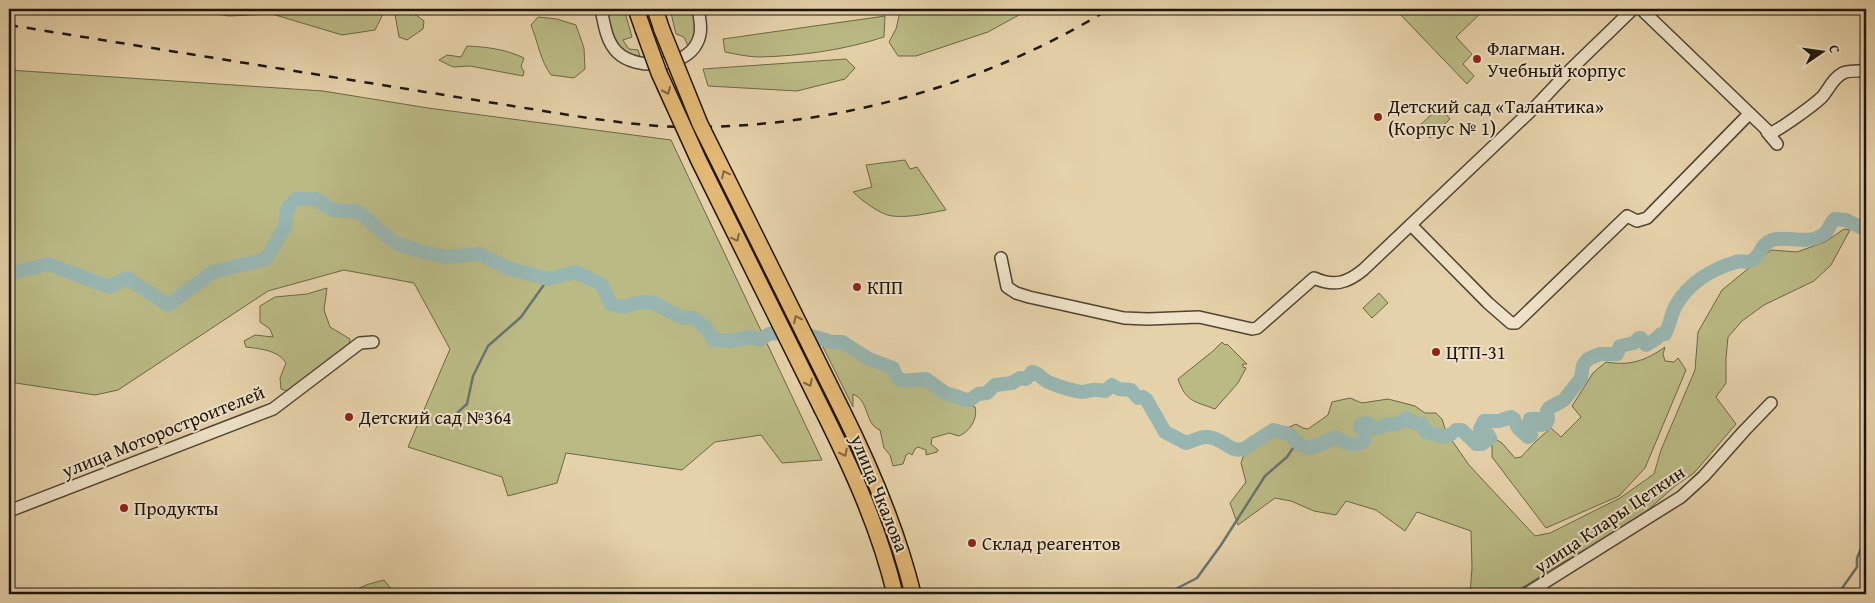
<svg xmlns="http://www.w3.org/2000/svg" width="1875" height="603" font-family="'Gentium Book Plus',serif">
<style>
.green{fill:#baba85;stroke:#6c6748}
.lines{fill:none;stroke-linecap:round;stroke-linejoin:round}
.stream{stroke:#67756e;stroke-width:2.5}
.river{stroke:#98b6b1;stroke-width:14}
.minor-casing{stroke:#504432;stroke-width:14}
.major-casing{stroke:#1e140a;stroke-width:18}
.minor{stroke:#efe2c8;stroke-width:11}
.major{stroke:#e3b975;stroke-width:15}
.rail{stroke:#1e140a;stroke-width:2.5;stroke-dasharray:9 9;stroke-linecap:butt}
.major-bridge-casing{stroke:#1e140a;stroke-width:18;stroke-linecap:butt}
.major-bridge{stroke:#e3b975;stroke-width:15}
.oneway{stroke:#806640}
.poi-dot{fill:#8f2418;stroke:#efe2c8;stroke-width:2}
.labels{text-anchor:middle;stroke-width:4;stroke-linejoin:round;paint-order:stroke}
.poi-label{font-size:19px;fill:#1e140a;stroke:#efe2c8;text-anchor:start}
.street-label{font-size:19px;fill:#1e140a;stroke:#efe2c8}
</style>
<rect width="100%" height="100%" fill="#e6d2aa"/>
<filter id="stains"><feTurbulence type="fractalNoise" baseFrequency=".004" numOctaves="4"/><feColorMatrix values="0 0 0 0 .2 0 0 0 0 .09 0 0 0 0 .02 0 0 0 .5 -.17"/></filter>
<radialGradient id="worn" r=".72"><stop offset=".6" stop-color="#630" stop-opacity="0"/><stop offset="1" stop-color="#630" stop-opacity=".3"/></radialGradient>
<!-- green -->
<g class="green">
<path d="M199,9h185l1,1 -10,20 -33,5 -70,-21 -43,2 -26,-4z"/>
<path d="M394,9c13,0 20,4 30,12l-1,8 -16,11 -8,-3z"/>
<path d="M607,9h17l8,28 -9,3 1,2 5,7 9,1 2,6c-26,-2 -29,-27 -33,-47z"/>
<path d="M670,9h23c3,16 6,23 -5,37l-4,-9 -8,-3z"/>
<path d="M912,9h118l-42,23 -72,24h-18l-9,-14 7,-13 4,-17z"/>
<path d="M1395,9h90l-29,28 16,17 -9,10 11,12 -7,8z"/>
<path d="M885,16l-1,21c-40,13 -83,19 -125,20 -11,0 -23,-3 -34,-5l-2,-13z"/>
<path d="M538,17l19,2 19,6 8,23 1,21 -11,9 -23,-3c-11,-15 -13,-33 -20,-50z"/>
<path d="M467,46c20,1 38,3 57,12l-3,8 3,6 -1,4 -53,-10 -17,1 -14,-7 8,-5 14,2z"/>
<path d="M846,59l9,9 -10,11 -48,12 -89,-5 -5,-17z"/>
<path d="M9,70l314,21 105,17 243,32 151,320 -40,3 -21,-28 -46,7 -33,28 -116,-17 -9,30 -49,13 -6,-19 -94,-30 42,-98 -36,-66 -70,-13 -76,21 -150,99 -23,5 -86,-13z"/>
<path d="M1440,107l10,12 -20,19 -11,-12z"/>
<path d="M905,160l5,9 7,-2 29,43c-17,3 -36,8 -54,6 -11,-1 -31,-16 -39,-24l19,-5 -6,-22z"/>
<path d="M1844,229l6,1 -19,35 -17,16 -50,24 -22,16 -14,16 -2,21v25l-10,14 20,27 -42,49 -19,13 -36,32 -89,52 -38,24h-42l2,-26 -1,-37 -54,-19 -12,19 -29,-21 -30,-9 -10,14 -22,-4 -23,-10 -16,-3 -37,27 -8,-22 16,-21 -5,-19 9,-26 22,-2 24,-11 7,4 5,1 20,-14 4,-13 18,-4 12,5 26,-4 27,7 10,7h11l6,6 4,13 23,33 66,71 15,-3 70,-35 34,-24 7,-24 34,-80 3,-38 24,-42 49,-40 26,2 28,-10z"/>
<path d="M327,288l-3,22 6,17 20,12 -1,7 -58,46 -10,-3 -1,-11 6,-15c-8,-13 -25,-14 -40,-16l-2,-6 11,-6 18,2 -3,-8 -10,-7v-16l15,-9 32,-3z"/>
<path d="M1379,293l9,10 -16,15 -9,-10z"/>
<path d="M819,339l14,5h10l27,18 21,7 7,13c9,3 16,-1 25,-1 9,1 14,9 21,14 6,4 12,4 18,9 6,-1 7,0 13,3 3,12 -5,24 -16,29l-10,-3 -17,5 -1,6 7,6 -1,2 -11,3v-5l-8,-3 -3,2 -3,6 -3,-2 -3,2 -3,9 -10,2 -3,-11 -6,-7 -4,-18c-16,-6 -10,-29 -27,-36v13z"/>
<path d="M1222,342l3,3 2,-1 20,20h-4v3l3,1 -8,15 -23,26c-21,-8 -29,-7 -37,-30l35,-28z"/>
<path d="M1665,347l-2,7 2,7 9,1 4,-4 8,12 -41,98 -26,28 -73,32 -54,-71v-12l-3,-3 3,-5 10,6 13,15 6,-1 14,-15 16,-14 10,9 20,-20 -9,-11 21,-33 13,-11c24,4 39,-1 59,-15z"/>
<path d="M384,580l11,14h-50l24,-10z"/>
</g>
<g class="lines">
<!-- stream -->
<g class="stream">
<path d="M458,412l9,-8 6,-28 15,-30 33,-29 27,-38"/>
<path d="M1166,594l31,-16 24,-33 44,-69 22,-19 10,-15"/>
<path d="M1838,594l19,-27v-9l9,-21"/>
</g>
<!-- river -->
<g class="river">
<path d="M424,252l21,5 35,-3 22,11"/>
<path d="M507,268l41,11 28,-7 26,13 9,19 11,3 20,-5 12,1 26,14 14,1 13,11 7,11 16,1 21,-4 8,3 10,-6 26,-3 37,11h10l27,17 24,9 2,6 6,7 25,-2 19,14 22,7h3l8,-6 9,-1 8,-8 17,-2 8,-5 6,1 6,-7c8,1 10,8 16,10 10,4 23,9 34,10 4,0 7,-2 11,-2 4,-1 8,1 12,1l7,-6 7,4 12,1 7,8 5,-1 3,2 19,33 21,11c8,-2 13,-7 22,-6 17,2 22,16 36,12l29,-19 16,4 11,11 9,3 13,-4 13,-7c10,5 19,12 30,3v-5l-5,-7 1,-4 6,-1 8,5h5l7,-4h10l10,-6 7,5 8,1 4,8 19,5 6,-3"/>
<path d="M9,274l39,-10 61,23 18,-9 41,27 45,-33 53,-13 19,-32 2,-18 9,-10h20l16,11 27,2 36,31 21,7"/>
<path d="M1456,430h6l14,14h6l8,-6 -2,-4 -8,-5 4,-8h15l12,-4 3,2 4,9 10,9 3,-2 -2,-11 1,-5h7l4,6 5,-1 2,-5 -1,-8 2,-3 15,-8 17,-22 2,-13 5,-6 12,-5h17l3,-8 14,-3 5,-5h2l5,7 10,-6 5,-5h4c5,-9 6,-20 11,-29 13,-22 36,-36 60,-43 6,-2 10,1 15,-1 9,-3 9,-17 21,-21 17,-5 36,6 52,-6 6,-4 5,-11 11,-15l11,1 20,10"/>
</g>
<!-- minor casing -->
<g class="minor-casing">
<g id="minor">
<path d="M601,9c3,14 5,32 16,43 19,19 68,16 80,-9 6,-11 3,-23 1,-34"/>
<path d="M1641,9l129,124c7,-1 45,-29 52,-36 7,-8 11,-19 21,-24 6,-3 16,-2 23,-2"/>
<path d="M1767,132l10,12"/>
<path d="M1411,225l77,78 23,20h5l111,-107 10,5 10,-3 102,-104"/>
<path d="M1001,258l6,29 9,6 13,4 95,21 24,1 51,-2 53,12 5,-1 57,-50c20,9 33,5 49,-8l174,-165 33,-35 63,-61"/>
<path d="M9,511l264,-102 87,-66 13,-1"/>
<path d="M1526,594l155,-97 23,-21 40,-45 27,-28"/>
</g>
</g>
<!-- major casing -->
<g class="major-casing">
<g id="major">
<path d="M636,9l7,20"/>
<path d="M655,9l7,21"/>
<path d="M822,409c30,60 57,119 73,185"/>
<path d="M842,410c30,60 55,119 71,184"/>
</g>
</g>
<!-- minor -->
<use href="#minor" class="minor"/>
<!-- major -->
<use href="#major" class="major"/>
<!-- rail -->
<path class="rail" d="M9,25l566,91c35,5 70,10 105,11 149,2 302,-40 429,-118"/>
<!-- major-bridge casing -->
<g class="major-bridge-casing">
<g id="major-bridge">
<path d="M643,29l16,44 40,88 123,248"/>
<path d="M662,30l38,94 142,286"/>
</g>
</g>
<!-- major-bridge -->
<use href="#major-bridge" class="major-bridge"/>
</g>
<!-- one-way arrows -->
<defs><path id="oneway-chevron" d="M-2-3.5L2.5 0L-2 3.5" fill="none" stroke-width="1.6" stroke-linecap="round" stroke-linejoin="round" transform="scale(1.25)"/></defs>
<g class="oneway">
<use href="#oneway-chevron" transform="translate(667 91) rotate(66)"/>
<use href="#oneway-chevron" transform="translate(725 174) rotate(-116)"/>
<use href="#oneway-chevron" transform="translate(736 238) rotate(64)"/>
<use href="#oneway-chevron" transform="translate(797 319) rotate(-116)"/>
<use href="#oneway-chevron" transform="translate(809 383) rotate(63)"/>
<use href="#oneway-chevron" transform="translate(844 453) rotate(63)"/>
</g>
<!-- markers -->
<g class="poi-dot">
<circle cx="1477" cy="59" r="5"/>
<circle cx="1378" cy="117" r="5"/>
<circle cx="857" cy="287" r="5"/>
<circle cx="1436" cy="352" r="5"/>
<circle cx="349" cy="417" r="5"/>
<circle cx="124" cy="508" r="5"/>
<circle cx="972" cy="543" r="5"/>
</g>
<g class="labels">
<!-- poi labels -->
<g class="poi-label">
<text x="1487" y="55">Флагман.<tspan x="1487" dy="22">Учебный корпус</tspan></text>
<text x="1388" y="113">Детский сад «Талантика»<tspan x="1388" dy="22">(Корпус № 1)</tspan></text>
<text x="867" y="294">КПП</text>
<text x="1446" y="359">ЦТП-31</text>
<text x="359" y="424">Детский сад №364</text>
<text x="134" y="515">Продукты</text>
<text x="982" y="550">Склад реагентов</text>
</g>
<!-- street labels -->
<g class="street-label">
<text transform="translate(163 431) rotate(-22)" y="7">улица Моторостроителей</text>
<text transform="translate(880 493) rotate(68)" y="7">улица Чкалова</text>
<text transform="translate(1609 519) rotate(-34)" y="7">улица Клары Цеткин</text>
</g>
</g>
<!-- margin -->
<rect width="1875" height="603" fill="none" stroke="#e6d2aa" stroke-width="30"/>
<rect x="10" y="10" width="1855" height="583" fill="none" stroke="#1e140a" stroke-width="2.5"/>
<rect x="15" y="15" width="1845" height="573" fill="none" stroke="#1e140a"/>
<!-- north arrow -->
<g transform="translate(1822 52) rotate(77)" stroke="#efe2c8" stroke-width="4" paint-order="stroke">
<path d="M0-4L9 19L0 12L-9 19Z" fill="#1e140a"/>
<text y="-8" font-size="14" font-weight="bold" text-anchor="middle" fill="#1e140a">С</text>
</g>
<rect width="100%" height="100%" filter="url(#stains)"/>
<rect width="100%" height="100%" fill="url(#worn)"/>
</svg>
